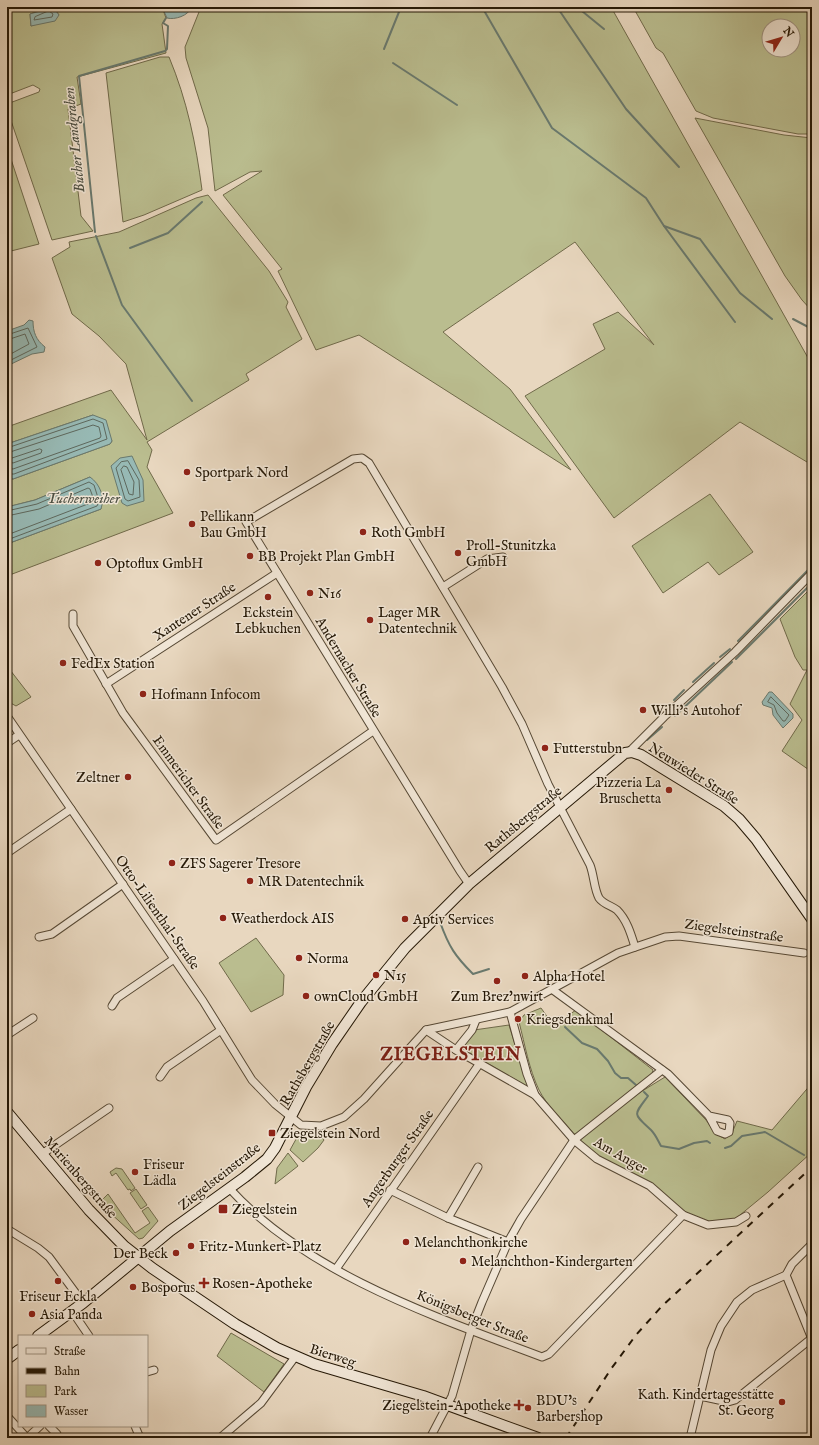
<svg xmlns="http://www.w3.org/2000/svg" width="819" height="1445" font-family="'IM FELL English',serif">
<style>
.green{fill:#babd8f;stroke:#706a4a;fill-rule:evenodd}
.water{fill:#97b9b4;stroke:#69796e}
.lines{fill:none;stroke-linecap:round;stroke-linejoin:round}
.shore{stroke:#5e685d;stroke-width:1}
.stream{stroke:#69796e;stroke-width:2}
.street-casing{stroke:#564834;stroke-width:9}
.secondary-casing{stroke:#251806;stroke-width:12}
.street{stroke:#f0e5d5;stroke-width:7}
.secondary{stroke:#f0e5d5;stroke-width:10}
.rail{stroke:#251806;stroke-width:2;stroke-dasharray:7 7;stroke-linecap:butt}
.poi-dot{fill:#8f2418;stroke:#f0e5d5;stroke-width:1.5}
.labels{text-anchor:middle;stroke-width:3;stroke-linejoin:round;paint-order:stroke}
.poi-label{font-size:14px;fill:#251806;stroke:#f0e5d5;text-anchor:start}
.street-label{font-size:14px;fill:#251806;stroke:#f0e5d5}
.water-label{font-size:15px;font-style:italic;fill:#4d5043;stroke:#f0e5d5}
.district-label{font-size:18px;font-weight:bold;letter-spacing:1px;fill:#7a1f14;stroke:#f0e5d5}
</style>
<rect width="100%" height="100%" fill="#e8d7bf"/>
<filter id="stains"><feTurbulence type="fractalNoise" baseFrequency=".005" numOctaves="4"/><feColorMatrix values="0 0 0 0 .2 0 0 0 0 .09 0 0 0 0 .02 0 0 0 .5 -.17"/></filter>
<radialGradient id="worn" r=".72"><stop offset=".6" stop-color="#630" stop-opacity="0"/><stop offset="1" stop-color="#630" stop-opacity=".3"/></radialGradient>
<!-- green -->
<g class="green">
<path d="M7,7h44l-21,7 1,12 28,-11 -6,-8h109l4,11 -4,6 4,29 -89,24 4,27 -13,5 13,107 12,15 -41,9 -45,-131v-5l32,-12 1,-3 -7,-4 -26,10z"/>
<path d="M201,7h410l201,358v100l-72,-43 -126,96 -89,-122 80,-47 -12,-25 25,-12 36,33 -79,-103 -132,90 67,57 61,81 -212,-135 -43,15 -38,-79 4,-2 -59,-74 39,-24 -12,1 -35,19 -7,-63 -22,-70 -1,-11z"/>
<path d="M633,7h179v127h-14l-85,-16 -17,-7 -33,-58 -7,-5zM769,26h24v24h-24z"/>
<path d="M160,57h9c18,43 27,87 33,133l-58,25 -21,7 -17,-149z"/>
<path d="M695,118l89,17 28,3v173l-10,-11 -17,-24z"/>
<path d="M7,147l32,97 -32,8z"/>
<path d="M208,195l61,76 19,31 -2,5 16,32 -56,35 3,6 -102,62 5,8 -5,17 26,46 -166,63v-32l94,-35 -11,-32 -55,23 -28,7v-30l6,2 97,-35 2,-3 -19,-26 -86,29v-17l104,-37 36,50 -21,-76 -27,-28 -27,-22 -20,-56 18,-11 -1,-5 50,-10 77,-34z"/>
<path d="M710,494l43,58 -34,23 -11,-13 -45,31 -31,-47z"/>
<path d="M812,587v185l-30,-21 20,-31 -12,-16 17,-34h-4l-8,-13 -15,-38z"/>
<path d="M7,666l24,31 -15,9 -9,-5z"/>
<path d="M256,938l28,37 -1,20 -32,17 -32,-49z"/>
<path d="M541,1008l10,14 8,-6 4,3 13,-9 77,60 -1,4 -74,60h-4c-11,-14 -27,-28 -35,-44 -10,-21 -14,-45 -20,-68l5,-7z"/>
<path d="M509,1025l19,62 -67,-39 13,-18z"/>
<path d="M665,1077l41,43 9,13 10,6 7,-6 5,-12 35,9 40,-47v69l-44,40 -34,28 -29,3 -20,-10 -98,-64 -7,-7 -1,-3 60,-46z"/>
<path d="M300,1132l19,2 5,6 -6,8 -15,14 -13,-12z"/>
<path d="M288,1153l10,13 -23,18 2,-16z"/>
<path d="M116,1168l6,1 13,19 -4,3 -1,-2 -2,1 -12,-17 -4,3 -2,-4z"/>
<path d="M136,1189l11,16 -6,4 -11,-16z"/>
<path d="M108,1194l27,39 15,-10 -8,-12 6,-4 10,14 -15,17 -4,1 -40,-36z"/>
<path d="M231,1333l53,31 -20,28 -47,-36z"/>
</g>
<!-- water -->
<g class="water">
<path d="M53,7l6,8 -4,6 -24,5 -1,-12z"/>
<path d="M162,7h30c-4,9 -17,13 -25,11z"/>
<path d="M29,320l4,1c0,11 3,19 12,26l-1,5 -12,2 -25,12v-35l17,-6z"/>
<path d="M93,415l13,5 6,21 -2,3 -97,35 -6,-2v-33z"/>
<path d="M132,456l11,24 1,21 -17,5 -5,-3 -11,-37 9,-8z"/>
<path d="M90,477c10,7 15,20 11,32l-94,35v-37l28,-7z"/>
<path d="M769,692h3l21,22v4l-10,10 -10,-13 -1,-7 -9,-3 -1,-3z"/>
</g>
<g class="lines">
<!-- shore -->
<g class="shore">
<path d="M49,11l4,3 -1,3 -18,3 1,-3z"/>
<path d="M7,335l21,-7 9,19 -30,15"/>
<path d="M7,340l18,-6 4,10 -22,12"/>
<path d="M7,448l86,-29 10,4 4,16 -93,35h-7"/>
<path d="M40,449l2,1 -1,3 -28,10 -4,-1 1,-3z"/>
<path d="M7,453l86,-28 6,2 2,9 -1,2 -87,31 -6,-1"/>
<path d="M128,461l11,19 1,17 -12,4 -3,-2 -9,-31 5,-6z"/>
<path d="M124,466l3,1 7,15 -1,13 -4,-1 -8,-24z"/>
<path d="M7,511l30,-7 52,-22 5,3 5,16 -2,5 -90,34"/>
<path d="M7,516l32,-7 49,-21 2,1 4,11 -1,2 -86,33"/>
<path d="M771,697l18,18 -4,6h-2l-6,-8 -3,-8 -6,-3z"/>
</g>
<!-- stream -->
<g class="stream">
<path d="M482,7l70,121 94,70 18,28 71,96"/>
<path d="M557,7l69,102 53,58"/>
<path d="M577,7l27,22"/>
<path d="M384,49l17,-42"/>
<path d="M393,63l64,42"/>
<path d="M664,226l36,13 40,54 32,26"/>
<path d="M95,232l-16,-156 86,-25 2,-2 1,-23 -5,-3 3,-5"/>
<path d="M96,236l26,69 70,96"/>
<path d="M130,248l38,-15 34,-31"/>
<path d="M793,319l19,10"/>
<path d="M738,641l74,-75"/>
<path d="M720,657l10,-8"/>
<path d="M736,659l76,-76"/>
<path d="M693,682l21,-19"/>
<path d="M674,700l10,-10"/>
<path d="M675,716l57,-54"/>
<path d="M647,740l15,-13"/>
<path d="M440,922c9,25 15,34 33,52l16,-5"/>
<path d="M565,1027l17,16 15,6 11,12 7,12 6,5h7l8,7"/>
<path d="M644,1092l4,4c-15,20 -15,17 3,34 5,5 7,11 10,16l18,3 15,-6 13,-2 3,2"/>
<path d="M725,1148l6,-2 11,-10 23,-4 39,23"/>
</g>
<!-- street casing -->
<g class="street-casing">
<g id="street">
<path d="M443,587l44,-28 16,-2"/>
<path d="M73,614v12l50,87 93,127 157,-109"/>
<path d="M106,684l171,-111"/>
<path d="M7,716l196,285 49,79 23,24 26,21 20,1 23,-9 20,-18 62,-69 84,-18 108,-59 47,-16 14,-1 125,17"/>
<path d="M7,743l12,-8"/>
<path d="M629,752l35,-35 71,-65 77,-79"/>
<path d="M7,853l64,-44"/>
<path d="M469,884l-9,-13 -214,-349 107,-63 9,-1 7,5 133,224 20,37 26,60 42,81c4,10 4,24 9,33 4,6 13,8 18,12 10,10 14,24 18,37"/>
<path d="M39,937l13,-3 71,-50"/>
<path d="M553,990l115,84 41,42 8,15 8,3 4,-2 1,-9 -2,-3 -19,-4"/>
<path d="M112,1006l5,-8 57,-39"/>
<path d="M510,1012l17,62 8,21"/>
<path d="M426,1030l30,20 79,45 39,45 23,19 53,27 33,29 25,10 28,-3 10,-6"/>
<path d="M7,1035l26,-17"/>
<path d="M456,1050l16,-20 4,-10"/>
<path d="M160,1077l7,-10 54,-37"/>
<path d="M42,1154l67,-46"/>
<path d="M229,1188c78,86 207,129 313,169l7,-3 134,-139"/>
<path d="M390,1190l58,28 60,24"/>
<path d="M448,1218l30,-51"/>
<path d="M7,1229l31,19 11,9 34,46"/>
<path d="M336,1269l144,-206"/>
<path d="M786,1275l26,64"/>
<path d="M72,1311l17,25"/>
<path d="M147,1372l7,-2"/>
<path d="M700,1396l28,6 7,-2 77,-62"/>
<path d="M7,1416l20,22"/>
<path d="M49,1426l8,8v4"/>
<path d="M135,1426l5,12"/>
<path d="M27,1438l13,-12"/>
<path d="M220,1438l41,-35 34,-46"/>
<path d="M430,1438l22,-42 19,-66 11,-28 26,-60 13,-23 53,-79 88,-70"/>
<path d="M690,1438l21,-88 10,-24 16,-24 15,-12 34,-15 6,-11 20,-20"/>
</g>
</g>
<!-- secondary casing -->
<g class="secondary-casing">
<g id="secondary">
<path d="M7,1112l82,98 35,36 28,22 83,56 42,24 37,16 109,32 115,42"/>
<path d="M38,1336l45,-33 87,-72 75,-54 22,-18 8,-11 31,-61 26,-43 29,-42 44,-54 64,-64 156,-131 7,-1 9,3 83,51 15,13 17,20 56,80"/>
<path d="M7,1359l12,-9"/>
</g>
</g>
<!-- street -->
<use href="#street" class="street"/>
<!-- secondary -->
<use href="#secondary" class="secondary"/>
<!-- rail -->
<path class="rail" d="M566,1438l45,-69 25,-34 26,-29 150,-139"/>
</g>
<!-- markers -->
<g class="poi-dot">
<circle cx="187" cy="472" r="4"/>
<circle cx="192" cy="524" r="4"/>
<circle cx="363" cy="532" r="4"/>
<circle cx="458" cy="553" r="4"/>
<circle cx="250" cy="556" r="4"/>
<circle cx="98" cy="563" r="4"/>
<circle cx="310" cy="593" r="4"/>
<circle cx="268" cy="597" r="4"/>
<circle cx="370" cy="620" r="4"/>
<circle cx="63" cy="663" r="4"/>
<circle cx="143" cy="694" r="4"/>
<circle cx="643" cy="710" r="4"/>
<circle cx="545" cy="748" r="4"/>
<circle cx="128" cy="777" r="4"/>
<circle cx="669" cy="790" r="4"/>
<circle cx="172" cy="863" r="4"/>
<circle cx="250" cy="881" r="4"/>
<circle cx="223" cy="918" r="4"/>
<circle cx="405" cy="919" r="4"/>
<circle cx="299" cy="958" r="4"/>
<circle cx="376" cy="975" r="4"/>
<circle cx="525" cy="976" r="4"/>
<circle cx="497" cy="981" r="4"/>
<circle cx="306" cy="996" r="4"/>
<circle cx="518" cy="1019" r="4"/>
<rect x="268" y="1129" width="8" height="8" rx="2"/>
<circle cx="135" cy="1172" r="4"/>
<rect x="218" y="1204" width="10" height="10" rx="2"/>
<circle cx="406" cy="1242" r="4"/>
<circle cx="191" cy="1246" r="4"/>
<circle cx="176" cy="1253" r="4"/>
<circle cx="463" cy="1261" r="4"/>
<circle cx="58" cy="1281" r="4"/>
<path d="M202 1277h4v4h4v4h-4v4h-4v-4h-4v-4h4z"/>
<circle cx="133" cy="1287" r="4"/>
<circle cx="32" cy="1314" r="4"/>
<circle cx="782" cy="1402" r="4"/>
<path d="M517 1399h4v4h4v4h-4v4h-4v-4h-4v-4h4z"/>
<circle cx="528" cy="1408" r="4"/>
</g>
<g class="labels">
<!-- poi labels -->
<g class="poi-label">
<text x="195" y="477">Sportpark Nord</text>
<text x="200" y="521">Pellikann<tspan x="200" dy="16">Bau GmbH</tspan></text>
<text x="371" y="537">Roth GmbH</text>
<text x="466" y="550">Proll-Stunitzka<tspan x="466" dy="16">GmbH</tspan></text>
<text x="258" y="561">BB Projekt Plan GmbH</text>
<text x="106" y="568">Optoflux GmbH</text>
<text x="318" y="598">N16</text>
<text x="268" y="617" text-anchor="middle">Eckstein<tspan x="268" dy="16">Lebkuchen</tspan></text>
<text x="378" y="617">Lager MR<tspan x="378" dy="16">Datentechnik</tspan></text>
<text x="71" y="668">FedEx Station</text>
<text x="151" y="699">Hofmann Infocom</text>
<text x="651" y="715">Willi's Autohof</text>
<text x="553" y="753">Futterstubn</text>
<text x="120" y="782" text-anchor="end">Zeltner</text>
<text x="661" y="787" text-anchor="end">Pizzeria La<tspan x="661" dy="16">Bruschetta</tspan></text>
<text x="180" y="868">ZFS Sagerer Tresore</text>
<text x="258" y="886">MR Datentechnik</text>
<text x="231" y="923">Weatherdock AIS</text>
<text x="413" y="924">Aptiv Services</text>
<text x="307" y="963">Norma</text>
<text x="384" y="980">N15</text>
<text x="533" y="981">Alpha Hotel</text>
<text x="314" y="1001">ownCloud GmbH</text>
<text x="497" y="1001" text-anchor="middle">Zum Brez'nwirt</text>
<text x="526" y="1024">Kriegsdenkmal</text>
<text x="280" y="1138">Ziegelstein Nord</text>
<text x="143" y="1169">Friseur<tspan x="143" dy="16">Lädla</tspan></text>
<text x="232" y="1214">Ziegelstein</text>
<text x="414" y="1247">Melanchthonkirche</text>
<text x="199" y="1251">Fritz-Munkert-Platz</text>
<text x="168" y="1258" text-anchor="end">Der Beck</text>
<text x="471" y="1266">Melanchthon-Kindergarten</text>
<text x="212" y="1288">Rosen-Apotheke</text>
<text x="141" y="1292">Bosporus</text>
<text x="58" y="1301" text-anchor="middle">Friseur Eckla</text>
<text x="40" y="1319">Asia Panda</text>
<text x="774" y="1399" text-anchor="end">Kath. Kindertagesstätte<tspan x="774" dy="16">St. Georg</tspan></text>
<text x="536" y="1405">BDU's<tspan x="536" dy="16">Barbershop</tspan></text>
<text x="511" y="1410" text-anchor="end">Ziegelstein-Apotheke</text>
</g>
<!-- street labels -->
<g class="street-label">
<text transform="translate(194 611) rotate(-33)" y="5">Xantener Straße</text>
<text transform="translate(349 667) rotate(59)" y="5">Andernacher Straße</text>
<text transform="translate(694 773) rotate(32)" y="5">Neuwieder Straße</text>
<text transform="translate(189 782) rotate(54)" y="5">Emmericher Straße</text>
<text transform="translate(523 819) rotate(-40)" y="5">Rathsbergstraße</text>
<text transform="translate(158 912) rotate(55)" y="5">Otto-Lilienthal-Straße</text>
<text transform="translate(734 930) rotate(8)" y="5">Ziegelsteinstraße</text>
<text transform="translate(307 1063) rotate(-60)" y="5">Rathsbergstraße</text>
<text transform="translate(621 1155) rotate(30)" y="5">Am Anger</text>
<text transform="translate(397 1158) rotate(-55)" y="5">Angerburger Straße</text>
<text transform="translate(219 1176) rotate(-38)" y="5">Ziegelsteinstraße</text>
<text transform="translate(81 1177) rotate(49)" y="5">Marienbergstraße</text>
<text transform="translate(473 1316) rotate(22)" y="5">Königsberger Straße</text>
<text transform="translate(333 1355) rotate(18)" y="5">Bierweg</text>
</g>
<!-- water labels -->
<g class="water-label">
<text transform="translate(74 140) rotate(-96)" y="5">Bucher Landgraben</text>
<text x="83" y="503">Tucherweiher</text>
</g>
<!-- district labels -->
<g class="district-label">
<text x="451" y="1060">ZIEGELSTEIN</text>
</g>
</g>
<!-- margin -->
<rect width="819" height="1445" fill="none" stroke="#e8d7bf" stroke-width="24"/>
<rect x="8" y="8" width="803" height="1429" fill="none" stroke="#251806" stroke-width="2"/>
<rect x="12" y="12" width="795" height="1421" fill="none" stroke="#251806"/>
<!-- legend -->
<rect x="18" y="1335" width="130" height="92" fill="#f0e5d5" stroke="#9f9382"/>
<rect x="26" y="1348" width="20" height="6" fill="#f0e5d5" stroke="#9f9382"/>
<text x="54" y="1355" font-size="12" fill="#251806">Straße</text>
<rect x="26" y="1368" width="20" height="6" fill="#251806" stroke="#9f9382"/>
<text x="54" y="1375" font-size="12" fill="#251806">Bahn</text>
<rect x="26" y="1385" width="20" height="12" fill="#babd8f" stroke="#9f9382"/>
<text x="54" y="1395" font-size="12" fill="#251806">Park</text>
<rect x="26" y="1405" width="20" height="12" fill="#97b9b4" stroke="#9f9382"/>
<text x="54" y="1415" font-size="12" fill="#251806">Wasser</text>
<!-- north arrow -->
<g transform="translate(781 38) rotate(52)"><circle r="19" fill="#f0e5d5" stroke="#9f9382"/>
<path d="M0-3L7 15L0 10L-7 15Z" fill="#8f2418"/>
<text y="-6" font-size="11" font-weight="bold" text-anchor="middle" fill="#251806">N</text>
</g>
<rect width="100%" height="100%" filter="url(#stains)"/>
<rect width="100%" height="100%" fill="url(#worn)"/>
</svg>
